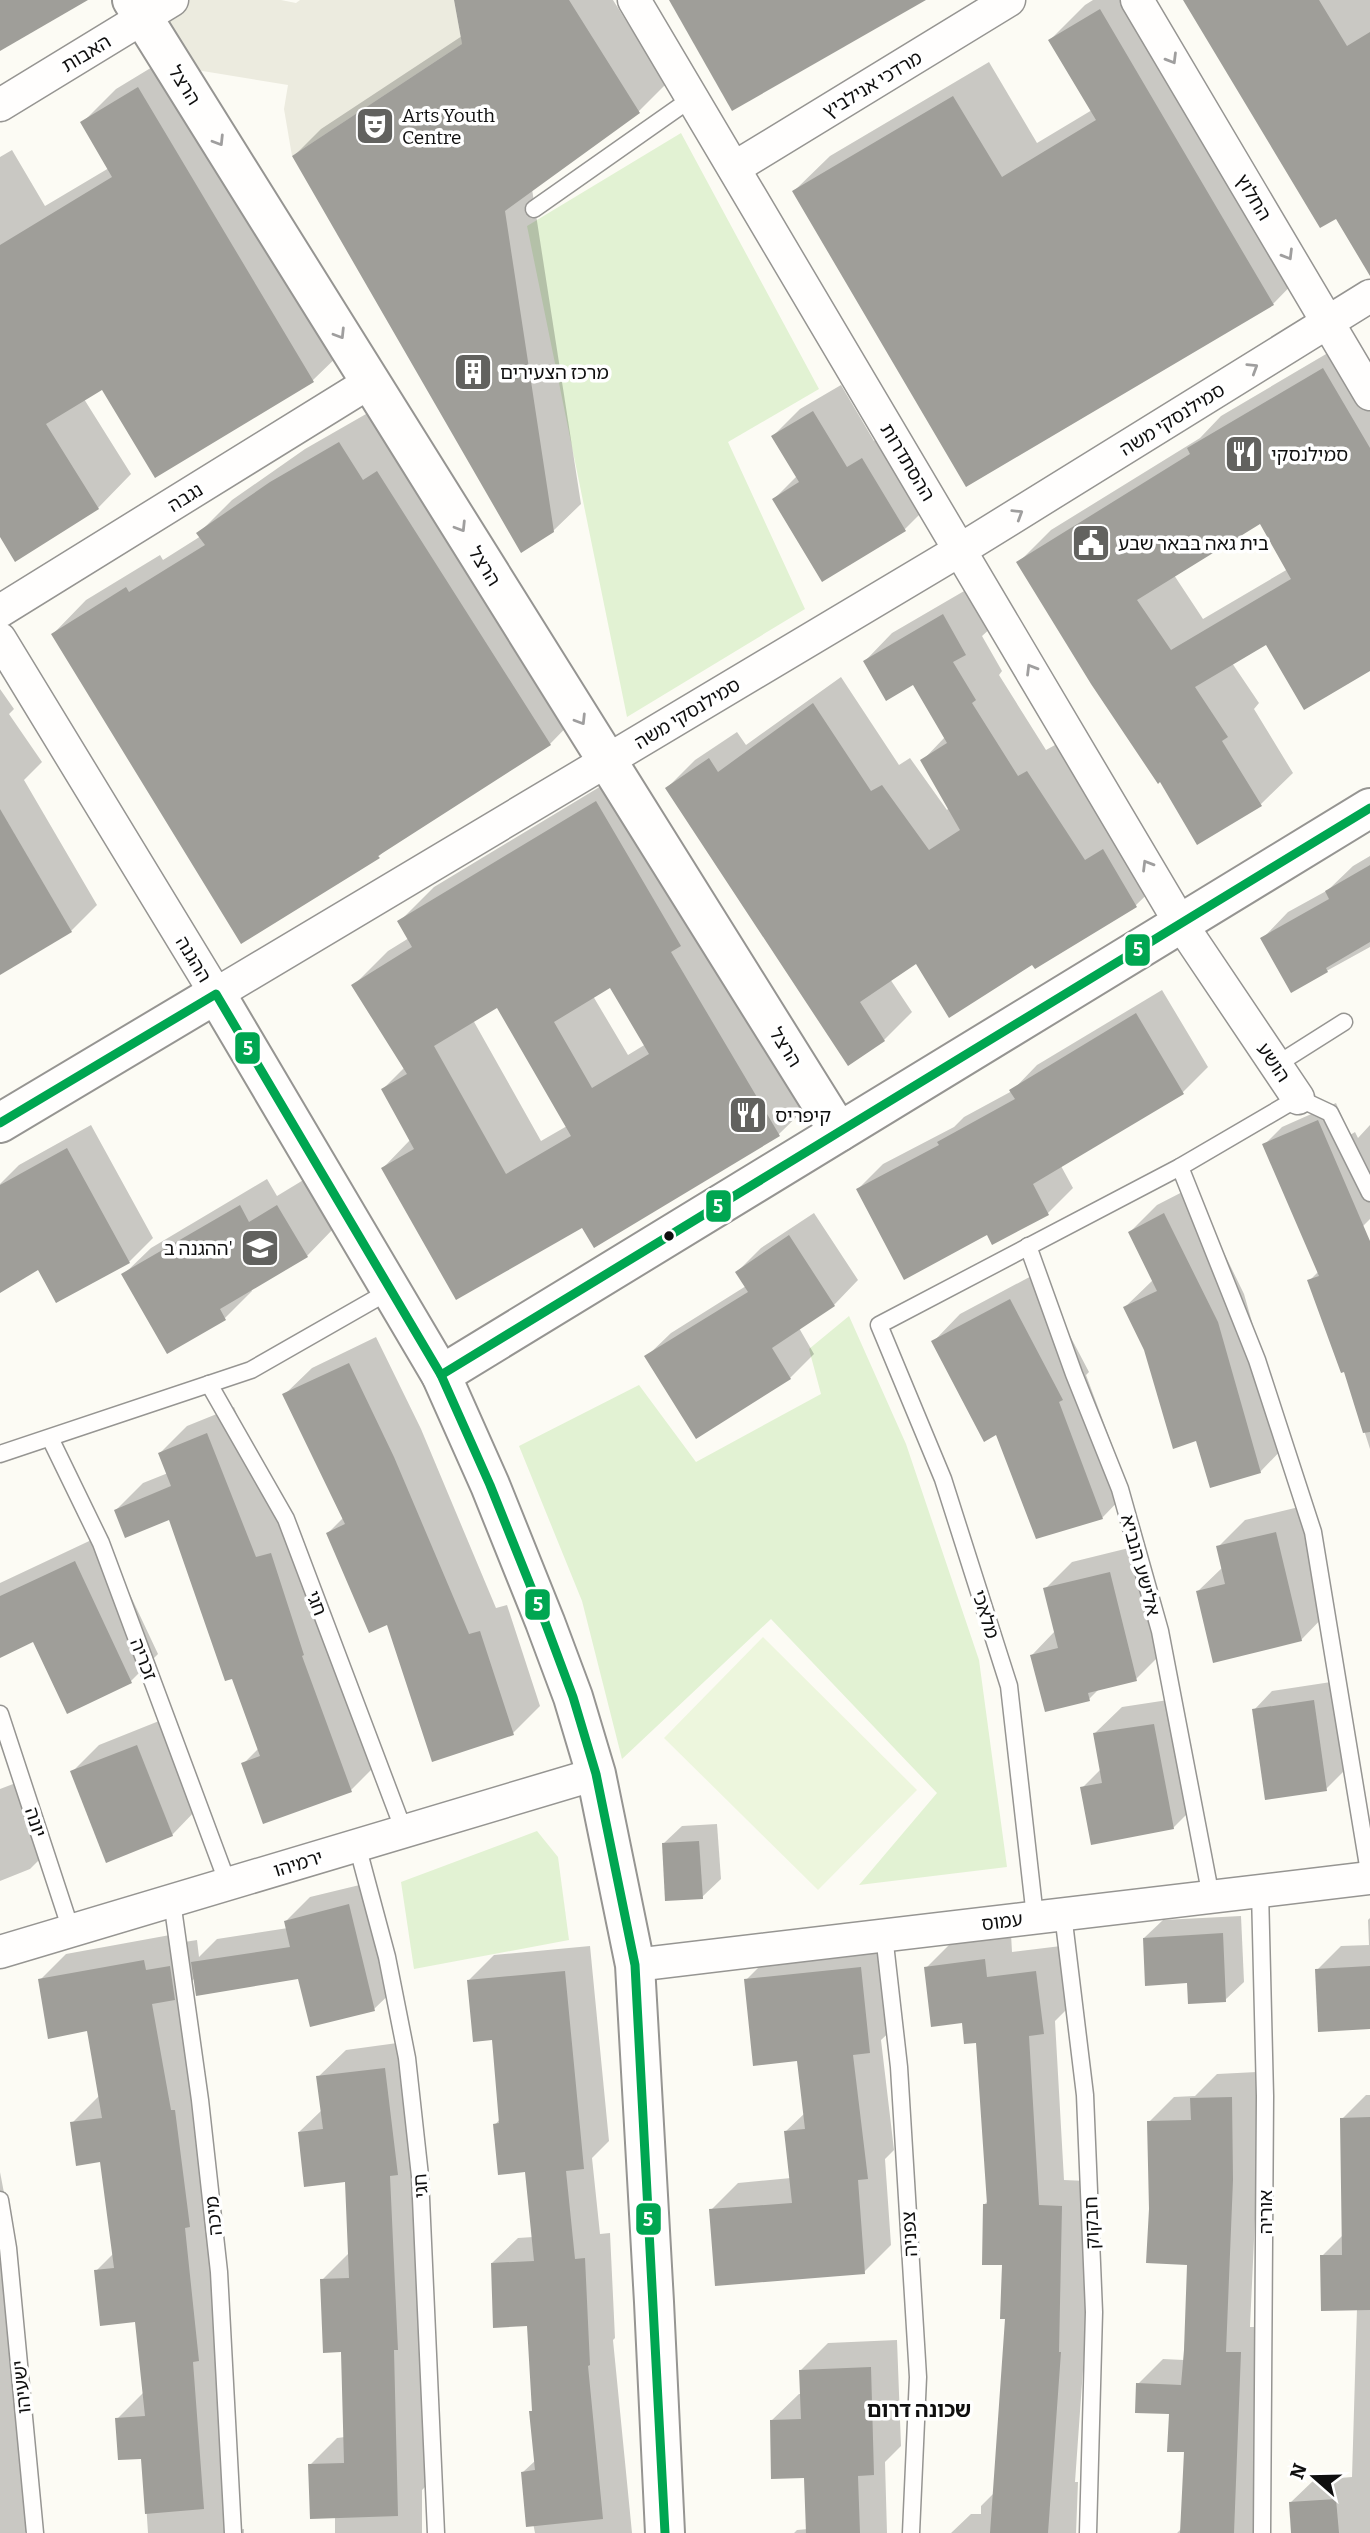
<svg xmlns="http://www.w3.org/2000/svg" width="1370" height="2533" font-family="Bitter,'Noto Sans Hebrew',serif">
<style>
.green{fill:#e2f2d3}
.pitch{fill:#edf6dd}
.plaza{fill:#ecebdf}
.shadow{fill:#0003;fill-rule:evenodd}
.building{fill:#9f9e99;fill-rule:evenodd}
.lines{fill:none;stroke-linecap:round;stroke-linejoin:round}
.service-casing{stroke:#969592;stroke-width:19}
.minor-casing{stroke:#969592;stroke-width:35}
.tertiary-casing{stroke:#969592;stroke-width:42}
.service{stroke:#fffefd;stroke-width:16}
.minor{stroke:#fffefd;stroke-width:32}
.tertiary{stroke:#fffefd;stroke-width:38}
.bus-1-casing{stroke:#fff;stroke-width:14}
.bus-1{stroke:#00a651;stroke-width:9}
.oneway{stroke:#9f9e9e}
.bus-dot{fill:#0f0f0f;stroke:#fff;stroke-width:2.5}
.labels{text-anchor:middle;stroke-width:7;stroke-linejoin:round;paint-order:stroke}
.street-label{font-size:19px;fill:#0f0f0f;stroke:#fff}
.poi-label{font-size:19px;fill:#0f0f0f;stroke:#fff;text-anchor:start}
.neighbourhood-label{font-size:21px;font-weight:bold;fill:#0f0f0f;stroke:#fff}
.line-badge{stroke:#fff;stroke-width:2.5}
.badge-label{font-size:19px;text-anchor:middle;font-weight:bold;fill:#fff}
</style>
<rect width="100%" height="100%" fill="#fcfbf4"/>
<!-- green -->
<g class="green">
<path d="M681,133l138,256 -91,53 77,167 -178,108 -100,-491z"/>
<path d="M849,1316l57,128 73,216 28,207 -148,18 78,-92 -166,-174 -149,140 -40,-158 -63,-155 120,-61 57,77 125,-68 -12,-45z"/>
<path d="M537,1831l21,26 11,83 -155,29 -13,-87z"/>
</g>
<!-- pitch -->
<path class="pitch" d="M763,1637l154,153 -99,100 -154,-152z"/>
<!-- plaza -->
<path class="plaza" d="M172,0h109l15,3 4,-3h154l8,44 -170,112 -8,-47 4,-24 -116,-19 -29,-48z"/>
<!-- shadow -->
<g class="shadow">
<path d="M456,0h157l53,84 -27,27 -107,78 49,315 -28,27 -259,-375 27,-27 141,-93z"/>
<path d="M1093,0h57l158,268 -35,36 -479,-113 36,-35 159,-94 48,81 55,-33 -42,-70 35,-35z"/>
<path d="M1185,0h185v236l-34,-20z"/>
<path d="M172,55l174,293 -34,33 -209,6 -19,12 47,75 -33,34 -98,26v-377l12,-7 33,56 64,-38 -27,-45 34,-34z"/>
<path d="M1355,337l15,25v307l-104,-26 -34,20 27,40 -5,6 39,64 -32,31 -101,-24 -141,-218 32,-32 149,-92 21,-22zM1260,522l28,47 -85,50 -29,-44z"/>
<path d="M841,385l33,56 16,-9 42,70 -27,27 -131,-30 23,-23 -24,-40 27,-27z"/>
<path d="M373,410l210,300 -33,34 -164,105 -8,8 -325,-223 33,-34 74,-45 3,5 38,-24 -2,-3 33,-33 73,-51z"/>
<path d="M971,587l22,39 -11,10 20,35 -3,4 47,75 9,-5 59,88 50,45 -28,27 -100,62 -3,-4 -116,-2 -27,18 22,33 -28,28 -217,-252 28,-28 42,-28 9,13 95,-68 58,88 11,-7 37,52 2,-2 -27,-47 23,-24 -31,-55 -49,-21 27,-28z"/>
<path d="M0,689l14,20 -5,5 33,48 -18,18 73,125 -26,26 -71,26z"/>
<path d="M631,768l183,332 -35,34 -184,112 -13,-21 -199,-57 28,-29 -28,-50 22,-22 -52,-81 35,-35 21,-13 -10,-16 35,-35zM611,986l35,58 -18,11 -35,-59zM498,1005l69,121 -26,15 -68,-121z"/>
<path d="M1370,856v91l-78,43 -29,-52 25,-26 40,-22 25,-24z"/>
<path d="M1162,990l46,77 -25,25 -122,74 12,22 -25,25 -60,20 -130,-44 25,-25 71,-37 10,-10 48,-26 25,-26z"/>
<path d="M1336,1103l14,32 5,-3 3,6 12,-13v94l-7,7 -99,-81 18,-18z"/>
<path d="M91,1125l62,113 -24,24 -90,6 -39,23v-107l19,-19z"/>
<path d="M267,1179l10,17 28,-17 29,49 -27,28 -57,32 2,3 -27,27 -102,-43 28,-27z"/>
<path d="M1192,1187l52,107 43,150 -27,28 -62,-33 -39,-63 -34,-69 28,-27 -23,-48 27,-27z"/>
<path d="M814,1213l44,67 -24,25 -35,23 15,26 -24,24 -144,-21 25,-24 75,-47 -9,-14 24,-24z"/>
<path d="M1336,1254l34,3v192l-25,-79 -36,-89z"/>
<path d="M1037,1273l52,99 -3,3 43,115 -27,28 -105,-85 -64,-91 27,-28z"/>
<path d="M376,1337l45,92 75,179 11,-3 33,101 -27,27 -125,-110 -60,-90 16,-16 -60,-122 28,-27z"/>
<path d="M234,1407l49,124 15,-4 80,236 -27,27 -108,-26 16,-16 -26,-71 -63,-160 -54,-7 27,-27 25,-10 -8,-20 27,-27z"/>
<path d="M1303,1506l25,106 -27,28 -103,-49 25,-24 -5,-20 27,-27z"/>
<path d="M102,1535l56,119 -27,27 -97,-41 -34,16v-73z"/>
<path d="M1137,1546l26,106 -27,27 -36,9 -11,11 -57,-44 23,-24 -10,-42 27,-27z"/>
<path d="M1331,1682l13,89 -18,18 -72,-79 18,-19z"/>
<path d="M1181,1698l19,103 -27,27 -91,-40 19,-19 -7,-35 28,-27z"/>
<path d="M164,1719l35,88 -27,28 -100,-63 27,-27z"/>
<path d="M21,1781l27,70 -18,18 -30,12v-92z"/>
<path d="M717,1824l4,55 -19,18 -39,-53 19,-18z"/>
<path d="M372,1882l26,104 -24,23 -74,-32 -105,1 -15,14 17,93 36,445 11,-1v4h-96l-5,-76 -26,-38 27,-27 -7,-72 -41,-49 18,-18 -12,-93 -30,-37 27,-27 -11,-67 -48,-49 26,-26 104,-19 2,9 25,-4 2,17 18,-18 71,-11 -2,-7 24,-24z"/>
<path d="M1241,1916l3,66 -19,18 -36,-19 -45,-43 19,-18z"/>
<path d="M1370,1918v109l-53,-57 24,-24 28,-1 -1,-25z"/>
<path d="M1011,1934l1,18 49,-6 8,61 -14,14 9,159 23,1 -1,146 -11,155h3l-2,51h-125l20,-19h10v-8l14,-14 12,-175 -4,-54 -19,-58 4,-4 -10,-160 -52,-73 26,-26z"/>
<path d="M888,1940l9,85 -16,15 13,110 -9,9 6,86 -27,27 -153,-62 27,-27 53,-5 -6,-46 20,-19 -6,-54 -53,-79 27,-27z"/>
<path d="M590,1946l19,195 -17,17 8,76 10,-1 5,105 -2,2 19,193h-97l-12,-61 13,-12 -5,-48 2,-3 -4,-85 -37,-61 26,-25 15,-1 -6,-67 -32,-45 5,-6 -6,-81 -26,-57 26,-26z"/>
<path d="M412,2041l13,106 -4,177 4,163 -3,3v43h-87v-17l-25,-51 27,-27 8,-1 -2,-87 -21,-70 28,-28 -4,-72 -47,-48 23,-22 -4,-33 28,-27z"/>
<path d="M1257,2072l1,81 -8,174h16l-9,206h-80l5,-5 4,-77 -16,-39 -32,-28 25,-25 21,1 5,-97 -38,-54 -2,-87 25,-25 21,-1 22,-22z"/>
<path d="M1366,2095h4v438h-78l-2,-30 24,-23 38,-3 5,-169 -35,-52 22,-22 -2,-115z"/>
<path d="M0,2172l11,57 24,294 -10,10h-25z"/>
<path d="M897,2340l4,106 -16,16 2,71h-93l3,-3 11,-1 -2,-53 -35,-55 28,-27h3l-1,-24 27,-27z"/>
</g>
<!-- building -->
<g class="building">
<path d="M0,0h88l-88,51z"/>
<path d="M454,0h115l71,113 -135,98 49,321 -33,21 -229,-397 170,-112z"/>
<path d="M669,0h257l-194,111z"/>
<path d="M1183,0h136l28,46 23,-14v244l-34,-57 -16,9z"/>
<path d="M1100,9l174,296 -308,182 -174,-296 161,-95 49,81 94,-57 -48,-80z"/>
<path d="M138,87l176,295 -159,96 -53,-88 -56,34 53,85 -84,53 -15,-25v-292l112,-68 -32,-55z"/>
<path d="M1323,368l47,80v223l-66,39 -38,-65 -71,42 33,50 -6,4 40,65 -65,39 -37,-63 -2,2 -67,-100 -75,-122 174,-108 -3,-6zM1260,524l31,55 -120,71 -34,-50z"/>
<path d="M813,411l34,56 15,-9 44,73 -84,51 -50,-83 27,-17 -28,-46z"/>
<path d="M339,442l24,38 14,-9 174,274 -173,111 2,2 -139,86 -190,-310 75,-47 3,5 76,-47 -9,-12 74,-51z"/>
<path d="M943,614l23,41 -13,7 23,38 -4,3 46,73 9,-5 58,89 18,-11 34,58 -102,62 -3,-4 -83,53 -33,-54 -56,38 25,39 -37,25 -183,-278 44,-30 9,14 95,-69 58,88 11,-6 47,65 31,-20 -40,-70 27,-17 -34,-58 -27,16 -23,-40z"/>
<path d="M596,801l85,145 -10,6 109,184 -186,112 -12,-20 -126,72 -75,-132 33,-19 -33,-60 26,-15 -56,-89 61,-38 -15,-26zM610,988l39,66 -57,34 -38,-66zM497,1008l74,128 -65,38 -72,-128z"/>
<path d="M0,809l72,123 -72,43z"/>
<path d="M1370,865v77l-44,26 2,4 -37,21 -31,-55 69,-39 -4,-8z"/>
<path d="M1136,1013l48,81 -151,90 16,31 -57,30 -5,-10 -83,45 -48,-91 83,-44 -2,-3 78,-43 -6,-9z"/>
<path d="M1318,1120l52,121v191l-7,1 -19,-61 -3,1 -34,-93 12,-4 -57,-132z"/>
<path d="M67,1148l63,115 -74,40 -18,-33 -38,23v-108z"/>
<path d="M240,1205l9,17 28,-17 31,52 -88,52 6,11 -59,34 -46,-80z"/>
<path d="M1164,1213l54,109 43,151 -51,15 -14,-47 -23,8 -29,-99 -21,-43 34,-16 -29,-59z"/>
<path d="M789,1235l46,71 -63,42 19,31 -95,60 -52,-83 104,-64 -13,-20z"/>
<path d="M1010,1299l53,101 -4,2 44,117 -67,20 -40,-104 -12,7 -53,-101z"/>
<path d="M349,1363l45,94 75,177 11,-3 34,104 -82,27 -45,-137 -18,8 -43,-100 19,-9 -63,-130z"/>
<path d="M207,1433l49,124 15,-4 33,102 -2,1 50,136 -89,32 -22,-61 19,-7 -28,-77 -7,2 -56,-161 -44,18 -11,-28 57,-24 -13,-33z"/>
<path d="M1276,1532l26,109 -89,22 -17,-72 29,-7 -9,-38z"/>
<path d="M75,1561l57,122 -65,31 -34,-72 -33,16v-62z"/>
<path d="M1110,1572l27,109 -49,12 2,8 -45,11 -15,-57 28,-7 -15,-60z"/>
<path d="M1314,1700l13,91 -62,9 -13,-91z"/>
<path d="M1154,1724l20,105 -83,16 -11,-58 22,-4 -9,-50z"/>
<path d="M137,1745l36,91 -67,27 -36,-92z"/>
<path d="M699,1841l4,58 -38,2 -3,-58z"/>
<path d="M349,1904l26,107 -65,16 -12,-48 -102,17 -5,-34 99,-15 -6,-26z"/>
<path d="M1223,1933l3,69 -38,2 -1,-21 -42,3 -2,-48z"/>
<path d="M985,1959l2,18 49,-6 8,63 -15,2 10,169 23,1 -3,146h2l-13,181h-58l15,-214h-5l2,-54h-20l1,-61h4l-11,-161 -12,1 -2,-21 -31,4 -7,-60z"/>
<path d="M144,1960l2,10 24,-4 5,34 -23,4 19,106h4l15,117 -5,1 14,133 -6,1 11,147 -59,5 -4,-55 -23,1 -3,-42 30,-2 -10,-94 -35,4 -6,-56 20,-2 -14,-106 -24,4 -6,-44 32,-4 -15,-87 -39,8 -10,-60z"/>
<path d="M1370,1966v63l-52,3 -3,-63z"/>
<path d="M861,1967l9,86 -17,2 15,124 -10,1 7,94 -150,12 -6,-77 83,-6 -8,-72 21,-2 -8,-68 -44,5 -9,-87z"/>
<path d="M565,1971l19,198 -18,2 9,88 10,-1 5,107 -2,1 15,153 -77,8 -5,-55 14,-2 -6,-59h3l-5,-85 -34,2 -2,-65 43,-2 -9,-89 -27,3 -5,-51 6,-1 -7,-83 -19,2 -6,-62z"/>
<path d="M385,2068l13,107 -8,1 8,174h-4l4,166 -88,3 -2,-55 36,-1 -3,-111 -18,1 -3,-74 29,-1 -4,-96 -41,5 -6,-55 25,-3 -7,-53z"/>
<path d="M1232,2097l1,83 -7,172h15l-7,181h-54l4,-81h-17l2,-38 -34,-1 1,-30 45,2 3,-35 3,-85 -41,-2 3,-54 -2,-88 44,-1 -1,-22z"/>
<path d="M1370,2117v193l-49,1 -1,-56h22l-2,-137z"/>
<path d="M871,2367l3,108 -16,1 2,57h-54l-2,-55 -33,1 -1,-59 31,-1 -2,-49z"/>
<path d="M1336,2499l3,34h-48l-2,-31z"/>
</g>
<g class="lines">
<!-- service casing -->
<g class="service-casing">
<g id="service">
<path d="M534,209l158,-111"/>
<path d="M1276,1065l68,-43"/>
<path d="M1180,1167l77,193 56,172 57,346"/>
<path d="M1028,1246l46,128 46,115 40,142 51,266"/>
<path d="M209,1384l77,135 118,312"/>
<path d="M50,1438l51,105 127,341"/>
<path d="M0,1454l251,-84 140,-80"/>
<path d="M0,1714l71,216"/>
<path d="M357,1845l30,112 20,101 13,118 16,357"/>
<path d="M1260,1891l5,205 -3,437"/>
<path d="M172,1901l28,199 19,172 14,261"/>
<path d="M1063,1914l22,181 9,217 -6,221"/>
<path d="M1035,1917l-26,-231 -66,-207 -64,-154 301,-158 118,-69 32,15 40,80"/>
<path d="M884,1935l15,132 19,310 -7,156"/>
<path d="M0,2200l8,48 27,285"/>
</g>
</g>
<!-- minor casing -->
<g class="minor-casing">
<g id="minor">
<path d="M634,0l547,924 117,174"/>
<path d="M1137,0l233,394"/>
<path d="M0,105l172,-105"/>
<path d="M734,168l275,-168"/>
<path d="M0,611l370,-229"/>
<path d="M0,639l216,355 744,-444 410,-254"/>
<path d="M0,1952l596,-178"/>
<path d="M635,1965l735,-87"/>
</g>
</g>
<!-- tertiary casing -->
<g class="tertiary-casing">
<g id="tertiary">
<path d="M132,0l707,1132"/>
<path d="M0,1123l216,-129 225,381 49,110 55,137 28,75 23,77 39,191 19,337 11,231"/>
<path d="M441,1375l929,-567"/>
</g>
</g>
<!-- service -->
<use href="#service" class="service"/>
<!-- minor -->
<use href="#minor" class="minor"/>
<!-- tertiary -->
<use href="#tertiary" class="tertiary"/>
<!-- bus-1 casing -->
<g class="bus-1-casing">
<g id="bus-1">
<path d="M0,1123l216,-129 225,381 49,110 55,137 28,75 23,77 39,191 30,568"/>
<path d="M441,1375l929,-567"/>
</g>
</g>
<!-- bus-1 -->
<use href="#bus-1" class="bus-1"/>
</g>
<!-- one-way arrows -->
<defs><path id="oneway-chevron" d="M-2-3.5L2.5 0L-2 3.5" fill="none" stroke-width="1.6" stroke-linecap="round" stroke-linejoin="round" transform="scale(1.75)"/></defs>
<g class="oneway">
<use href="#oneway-chevron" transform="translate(1172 59) rotate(59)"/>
<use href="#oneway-chevron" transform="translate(219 141) rotate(58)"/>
<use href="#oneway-chevron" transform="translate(1288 255) rotate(59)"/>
<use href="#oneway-chevron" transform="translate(340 334) rotate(58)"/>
<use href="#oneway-chevron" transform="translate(1253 368) rotate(-32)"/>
<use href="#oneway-chevron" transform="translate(1018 514) rotate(-32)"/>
<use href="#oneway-chevron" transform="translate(461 527) rotate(58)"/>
<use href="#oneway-chevron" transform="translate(1031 669) rotate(-121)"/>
<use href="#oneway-chevron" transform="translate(581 720) rotate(58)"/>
<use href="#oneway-chevron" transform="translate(1147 865) rotate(-121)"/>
</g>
<!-- icons -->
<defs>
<g id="theatre-square" transform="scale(2.0125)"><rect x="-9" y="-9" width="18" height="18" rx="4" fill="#62625f" stroke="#fff"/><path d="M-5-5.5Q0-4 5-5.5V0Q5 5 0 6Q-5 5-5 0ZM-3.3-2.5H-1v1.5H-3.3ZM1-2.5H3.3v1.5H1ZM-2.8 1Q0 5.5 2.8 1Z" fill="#fff"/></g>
<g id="building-square" transform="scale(2.0125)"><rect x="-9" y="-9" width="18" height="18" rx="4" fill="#62625f" stroke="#fff"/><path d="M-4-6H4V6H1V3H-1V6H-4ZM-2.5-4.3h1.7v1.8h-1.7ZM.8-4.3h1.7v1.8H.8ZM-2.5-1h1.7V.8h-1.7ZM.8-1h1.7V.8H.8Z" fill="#fff"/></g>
<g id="restaurant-square" transform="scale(2.0125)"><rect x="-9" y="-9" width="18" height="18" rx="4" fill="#62625f" stroke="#fff"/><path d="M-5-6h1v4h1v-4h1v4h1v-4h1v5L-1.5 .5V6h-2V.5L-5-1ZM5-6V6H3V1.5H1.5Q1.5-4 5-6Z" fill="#fff"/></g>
<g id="civic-square" transform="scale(2.0125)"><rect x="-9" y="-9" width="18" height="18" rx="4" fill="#62625f" stroke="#fff"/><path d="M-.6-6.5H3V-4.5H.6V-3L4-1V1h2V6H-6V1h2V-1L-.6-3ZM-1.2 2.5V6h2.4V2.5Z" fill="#fff"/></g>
<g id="school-square" transform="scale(2.0125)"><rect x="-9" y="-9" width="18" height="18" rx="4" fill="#62625f" stroke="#fff"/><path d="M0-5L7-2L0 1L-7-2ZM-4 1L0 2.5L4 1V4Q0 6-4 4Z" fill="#fff"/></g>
</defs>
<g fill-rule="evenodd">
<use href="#theatre-square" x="375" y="126"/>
<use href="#building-square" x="473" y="372"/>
<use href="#restaurant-square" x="1244" y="454"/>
<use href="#civic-square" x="1091" y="543"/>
<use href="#restaurant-square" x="748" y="1115"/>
<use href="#school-square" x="260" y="1248"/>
</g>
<!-- markers -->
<circle class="bus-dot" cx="669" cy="1236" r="6"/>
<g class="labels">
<!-- street labels -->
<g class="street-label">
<text transform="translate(86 53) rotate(-31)" y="7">האבות</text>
<text transform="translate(872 84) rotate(-31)" y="7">מרדכי אנילביץ</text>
<text transform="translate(185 85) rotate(58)" y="7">הרצל</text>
<text transform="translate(1254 197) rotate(59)" y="7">החלוץ</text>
<text transform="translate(1172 419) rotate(-32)" y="7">סמילנסקי משה</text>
<text transform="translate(908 462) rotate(59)" y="7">ההסתדרות</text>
<text transform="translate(185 497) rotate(-32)" y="7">נגבה</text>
<text transform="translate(485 566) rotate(58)" y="7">הרצל</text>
<text transform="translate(687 713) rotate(-31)" y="7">סמילנסקי משה</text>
<text transform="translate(194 959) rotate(59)" y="7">ההגנה</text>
<text transform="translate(786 1047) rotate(58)" y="7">הרצל</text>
<text transform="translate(1274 1062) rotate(56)" y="7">הושע</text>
<text transform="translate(1141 1565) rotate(75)" y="7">אלישע הנביא</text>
<text transform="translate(317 1603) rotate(69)" y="7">חגי</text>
<text transform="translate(986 1614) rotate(72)" y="7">מלאכי</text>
<text transform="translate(144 1659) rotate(69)" y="7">זכריה</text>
<text transform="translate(36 1822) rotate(72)" y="7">יונה</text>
<text transform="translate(298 1863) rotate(-17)" y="7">ירמיהו</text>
<text transform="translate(1002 1921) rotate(-7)" y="7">עמוס</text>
<text transform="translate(420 2186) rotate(-94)" y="7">חגי</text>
<text transform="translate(1265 2212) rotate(-90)" y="7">אוריה</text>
<text transform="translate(213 2216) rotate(-96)" y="7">מיכה</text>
<text transform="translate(1091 2223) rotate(-92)" y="7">חבקוק</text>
<text transform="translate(909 2234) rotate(-93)" y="7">צפניה</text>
<text transform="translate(21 2387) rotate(-96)" y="7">ישעיהו</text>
</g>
<!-- poi labels -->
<g class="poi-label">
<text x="402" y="122">Arts Youth<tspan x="402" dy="22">Centre</tspan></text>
<text x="500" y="379">מרכז הצעירים</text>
<text x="1271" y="461">סמילנסקי</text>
<text x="1118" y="550">בית גאה בבאר שבע</text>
<text x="775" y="1122">קיפריס</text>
<text x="233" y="1255" text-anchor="end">ההגנה ב'</text>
</g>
<!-- neighbourhood labels -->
<g class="neighbourhood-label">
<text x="919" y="2417">שכונה דרום</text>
</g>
</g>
<g class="line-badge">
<rect x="1124" y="933" width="27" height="34" rx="7" fill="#00a651"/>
<rect x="234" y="1031" width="27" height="34" rx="7" fill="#00a651"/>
<rect x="705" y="1189" width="27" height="34" rx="7" fill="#00a651"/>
<rect x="524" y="1588" width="27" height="33" rx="7" fill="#00a651"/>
<rect x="635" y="2202" width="27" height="34" rx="7" fill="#00a651"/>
</g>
<g class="badge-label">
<text x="1138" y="956">5</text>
<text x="248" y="1055">5</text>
<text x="718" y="1213">5</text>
<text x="538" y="1611">5</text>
<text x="648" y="2226">5</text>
</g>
<!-- north arrow -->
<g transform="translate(1314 2477) rotate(290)" stroke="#ffffff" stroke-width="5" paint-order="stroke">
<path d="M0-5L12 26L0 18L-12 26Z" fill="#0f0f0f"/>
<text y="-10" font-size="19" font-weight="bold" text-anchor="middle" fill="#0f0f0f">N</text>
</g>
</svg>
